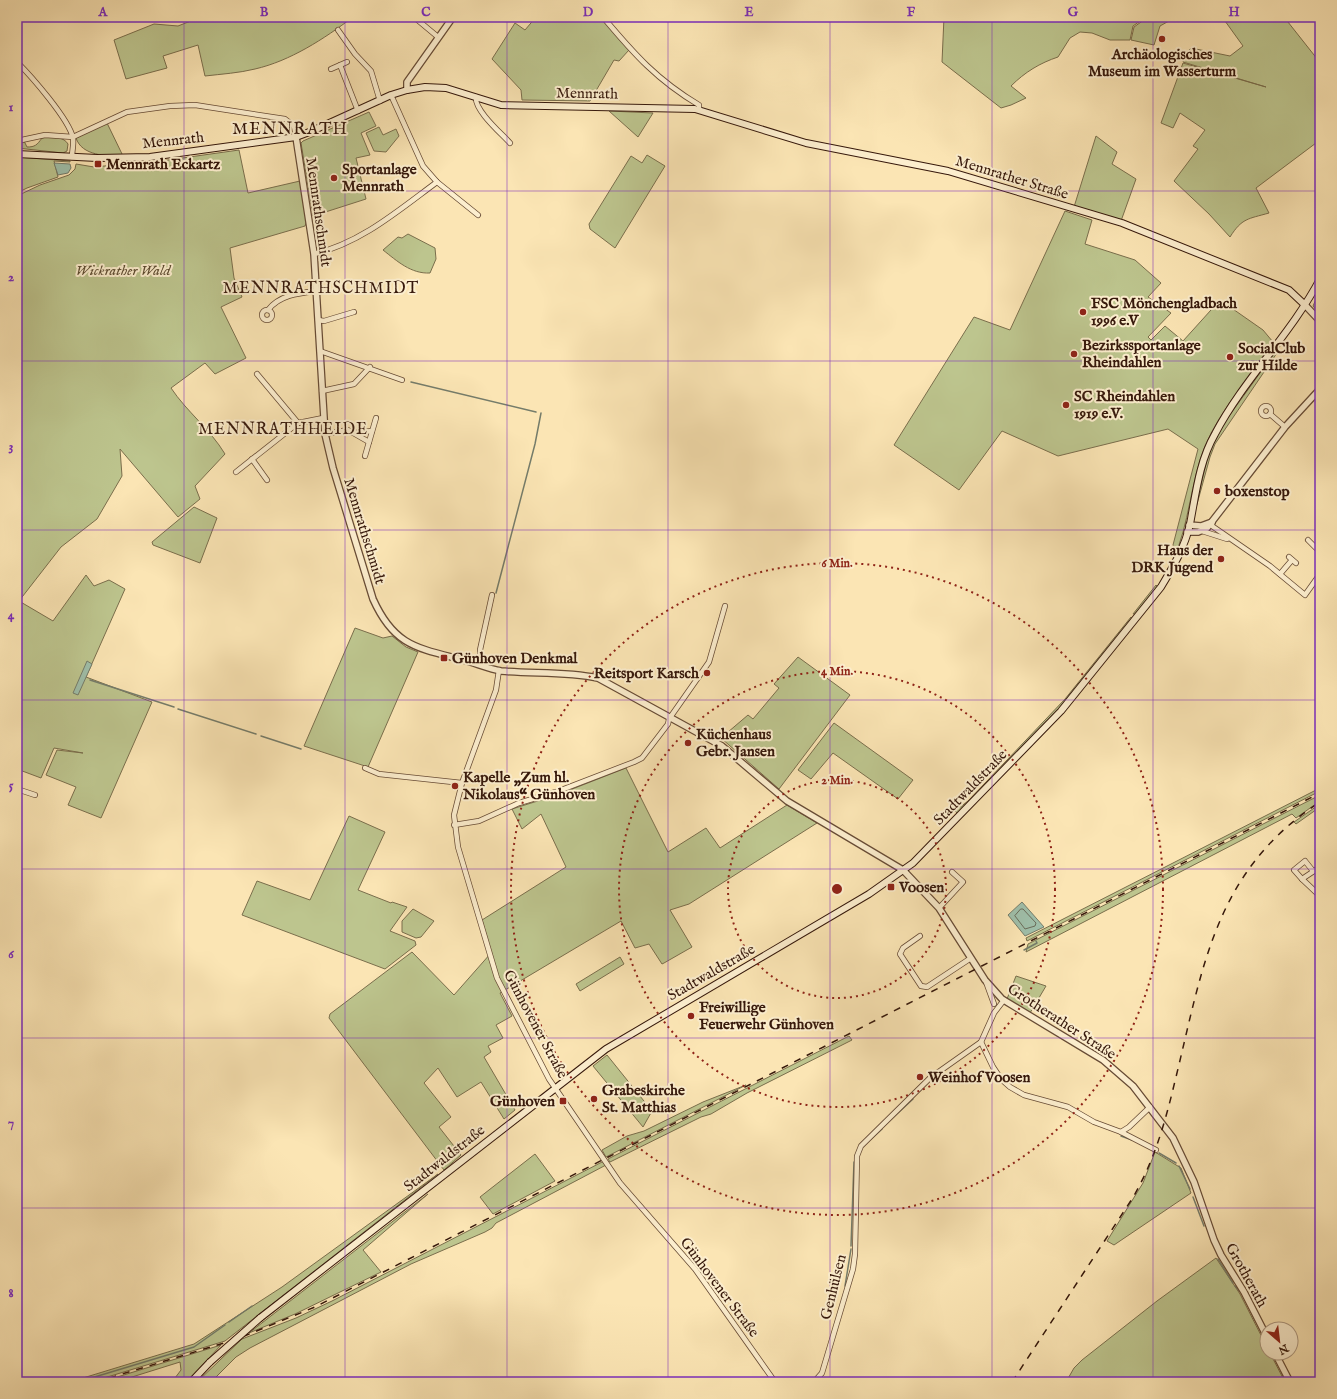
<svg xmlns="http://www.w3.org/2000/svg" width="1337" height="1399" font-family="'IM FELL English',serif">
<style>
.green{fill:#bdc58e;stroke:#7a6e4c}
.water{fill:#9fbfaa;stroke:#757c6a}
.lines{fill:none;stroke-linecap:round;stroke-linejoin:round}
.shore{stroke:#6a6c5a;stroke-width:1}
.stream{stroke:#757c6a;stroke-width:1.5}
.minor-casing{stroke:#674b35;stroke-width:6}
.tertiary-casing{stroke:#674b35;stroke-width:8}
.secondary-casing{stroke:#36180b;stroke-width:8}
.minor{stroke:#fceece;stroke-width:4.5}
.tertiary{stroke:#fceece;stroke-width:5.5}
.secondary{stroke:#fceece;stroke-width:6}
.rail{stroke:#36180b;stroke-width:1.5;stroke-dasharray:7 7;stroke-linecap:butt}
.secondary-bridge-casing{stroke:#36180b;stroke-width:8;stroke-linecap:butt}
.secondary-bridge{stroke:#fceece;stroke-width:6}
.grid{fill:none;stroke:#7b2cbf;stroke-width:1;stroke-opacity:0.55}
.ring{fill:none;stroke:#8f2418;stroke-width:2;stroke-dasharray:2 4}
.poi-dot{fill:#8f2418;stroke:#fceece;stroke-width:1.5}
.labels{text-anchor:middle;stroke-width:4;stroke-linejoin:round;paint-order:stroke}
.poi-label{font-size:15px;font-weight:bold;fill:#36180b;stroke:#fceece;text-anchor:start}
.street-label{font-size:15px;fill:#36180b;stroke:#fceece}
.park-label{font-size:15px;font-style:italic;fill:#5e4c32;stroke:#fceece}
.neighbourhood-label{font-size:16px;letter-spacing:1px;fill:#36180b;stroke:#fceece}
.quarter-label{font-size:17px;letter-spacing:1px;fill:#36180b;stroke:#fceece}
.centre{fill:#8f2418;stroke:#fceece;stroke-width:2}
.ring-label{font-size:12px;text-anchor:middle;font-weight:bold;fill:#8f2418;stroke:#fceece;stroke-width:4;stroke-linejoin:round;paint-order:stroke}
.neatline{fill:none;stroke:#7b2cbf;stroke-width:1.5}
.grid-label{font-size:13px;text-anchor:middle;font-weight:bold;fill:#7b2cbf}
</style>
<rect width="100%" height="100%" fill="#fbe5b4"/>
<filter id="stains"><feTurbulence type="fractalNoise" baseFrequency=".005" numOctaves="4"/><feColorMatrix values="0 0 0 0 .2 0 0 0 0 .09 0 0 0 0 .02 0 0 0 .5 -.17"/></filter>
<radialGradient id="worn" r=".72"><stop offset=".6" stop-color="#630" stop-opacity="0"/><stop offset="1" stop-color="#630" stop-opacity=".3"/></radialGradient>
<!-- green -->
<g class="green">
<path d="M201,17h152c-29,22 -63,44 -98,52 -16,4 -33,5 -50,7l-7,-31 -35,11 4,12 -41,11 -12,-39 40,-16 24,2z"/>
<path d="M536,17h65l28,33 -10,11 -5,-1 -24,41 -68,-1 -1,-10 -29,-31 23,-36 10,7z"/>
<path d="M944,17h202l-13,9 -3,14h-20l-18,-7 -12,-1 -10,6 -12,19c-18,6 -33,15 -47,29l15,12 -15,7 -10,3 -59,-46z"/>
<path d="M1148,17h28l-16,9 -6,19 -23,-5 3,-13z"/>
<path d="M1180,17h104l34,43 2,-1v81l-64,48 13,25c-21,6 -27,5 -39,24l-21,-23 -35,-33 24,-32 -5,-3 12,-16 -25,-17 -7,15 -12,-5 22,-60 83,24 -83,-25 3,-9 5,-5 39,8 13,-10 -18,-25z"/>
<path d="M609,111l44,2 -15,24z"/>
<path d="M369,112l7,14 -15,7 9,22 -14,3 10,41 -53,17 -12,-73 2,-2z"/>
<path d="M107,123l16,33c-17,0 -41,0 -47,-18z"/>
<path d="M379,127l4,8 13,-6 3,7 -13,16 -12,-1 -8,-18z"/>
<path d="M1096,136l21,16 -5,12 24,15 -15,42 -47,-14z"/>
<path d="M46,137c8,0 18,0 22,7l-1,7 -4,2 -46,-5v-5l7,-2 3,6c8,0 10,-2 15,-9z"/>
<path d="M239,150l9,43 52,-12 8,37 -3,8 -75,22 4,30 8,19 -21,10 25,51 -31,16 -10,-11 -34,25c16,24 39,41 54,66l-30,32 5,13 -22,18 -58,-68 2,27 -25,43 -36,28 -42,54 34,20 33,-46 8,11 15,-6 16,9 -39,88 66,25 -51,116 -33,-13 8,-18 -30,-12 11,-25 26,3 -29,-5 -13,30 -24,-9v-573l23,-11 29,-10 6,-6 1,-5 18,3 74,-7z"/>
<path d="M647,155l18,11 -50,82 -25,-19 -1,-5 42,-68 11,7z"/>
<path d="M17,157l53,4v1l-16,-1 4,16 -31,11 -10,5z"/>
<path d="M1065,211l27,9 -7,24 50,16 26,23 -13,14 23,16 -23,24 3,3 14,-14 18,15 37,-41 43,30 10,12c-22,35 -52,66 -68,104 -15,37 -15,77 -32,114l3,-9 -3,-6 25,-96 -30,-20 -110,27 -56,-25 -43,59 -65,-45 80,-128 36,13z"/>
<path d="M408,234l27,14 1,11 -6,14c-19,1 -33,-12 -47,-23l15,-13 4,1z"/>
<path d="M1320,290v17l-3,4 -4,-5z"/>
<path d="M1278,348l1,2 -64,94 -5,13 -16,58 15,-64 15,-28z"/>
<path d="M194,507l23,11 -17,45 -47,-18 -1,-3z"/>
<path d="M1156,585l2,2 -22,27h-3z"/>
<path d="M1131,617l1,2 -51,65 -35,40 -89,89 -2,-2 13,-10 97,-102z"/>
<path d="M355,628l28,10 9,-2 14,11 12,5 -50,115 -64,-21z"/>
<path d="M798,657l52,38 -71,94 -58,-51 27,-23 5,4 26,-31 -5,-4z"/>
<path d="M834,723l79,57 -15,19 -65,-46 -22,26 -13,-9z"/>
<path d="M626,768l42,84 38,-24 14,20 67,-43 30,18 -128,81 -19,6 22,37 -28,16 -2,1 -13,-20 -14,4 -14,-27 -121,72 12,23 -16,9 7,13 -15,8 3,6 -7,5 31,53 -11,9 -23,-37 -24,15 -19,-29 -14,15 27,34 -12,10 22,28 -17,15 -115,-152 1,-4 82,-62 42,43 37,-42 -9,-33 84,-53 -25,-53 -19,15 -10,-20 45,-14z"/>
<path d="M1320,788v3l-293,150 -1,-3z"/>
<path d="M1320,795v6l-24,17 -4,-4 -266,138 2,-8z"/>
<path d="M1320,804v3l-24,17 -2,-2z"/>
<path d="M349,816l36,16 -27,58 33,13 1,-1 15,5 -17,24 25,10 1,4 -31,24 -143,-54 15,-34 53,19z"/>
<path d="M413,909l21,12 -13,16 -5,1 -14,-6v-11z"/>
<path d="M620,957l4,7 -44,27 -4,-7z"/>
<path d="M1016,976l30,10 -16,27 -23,-14z"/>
<path d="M849,1036l3,4 -105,53 -36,21 -10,3 -91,45 -2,-3z"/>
<path d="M607,1055l45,56 -9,16 -50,-61z"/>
<path d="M746,1085l-140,72 -4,-7 25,-14 17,-5 59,-29z"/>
<path d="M1155,1152l26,16 10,25 -77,52 -7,-4 36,-58z"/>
<path d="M535,1154l20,27 -62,33 -13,-17z"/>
<path d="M604,1161l2,4 -110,58 -4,5 -7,4 -74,32 -161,84 -14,9 -25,25h-14l45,-43 54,-21 36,-17z"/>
<path d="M438,1174l-213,167 -134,41h-21l124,-38 88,-57z"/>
<path d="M428,1194l-65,56 18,22 -86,42 -46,19z"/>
<path d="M1216,1258l24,36 27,53v6h3l15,29h-219l8,-14 8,-8 75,-59z"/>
<path d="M221,1345l-34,37h-15l9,-12 -1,-8 -64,20h-15z"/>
</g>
<!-- water -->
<g class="water">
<path d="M54,163l16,1 1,4 -3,5 -10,2z"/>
<path d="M87,661l5,3 -14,31 -5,-2z"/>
<path d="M1022,902l22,25 -19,9 -17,-21z"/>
</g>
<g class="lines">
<!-- shore -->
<path class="shore" d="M1021,909h2l13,14 -1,3 -10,3 -10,-13z"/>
<!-- stream -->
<g class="stream">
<path d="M330,17l2,3"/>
<path d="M411,382l125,30"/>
<path d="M496,593l39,-149 6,-31"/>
<path d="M90,680l84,27"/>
<path d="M178,709l78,25"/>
<path d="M261,736l40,13"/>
<path d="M1024,950l13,-7 -1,-2"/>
<path d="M884,1126l29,-27"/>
<path d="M1121,1136l11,4"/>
<path d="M871,1139l11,-10"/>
<path d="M1159,1153l17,10"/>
<path d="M1179,1166l11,23"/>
<path d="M1193,1197l11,29"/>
<path d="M851,1246l3,-84"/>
<path d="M1218,1259l15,24"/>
<path d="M845,1286l6,-37"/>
<path d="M1235,1286l8,9"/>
<path d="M1251,1311l4,9"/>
<path d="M229,1322l23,-16"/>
<path d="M1257,1323l6,13"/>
<path d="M1281,1371l5,11"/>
<path d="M78,1382l116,-35 31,-22"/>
</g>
<!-- minor casing -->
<g class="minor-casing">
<g id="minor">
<path d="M414,17l24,20"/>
<path d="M603,17c31,37 54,63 96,88v5"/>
<path d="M338,30l17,24 16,17 9,30"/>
<path d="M17,62c14,14 52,57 56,76 1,6 -1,13 -1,19"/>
<path d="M340,65l18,46"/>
<path d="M331,69l16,-7"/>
<path d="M391,95l32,71 14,16 41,33"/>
<path d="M476,97c-2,13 26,37 34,46"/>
<path d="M17,141l28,-6 28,2 54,-25 43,-6 25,-1 90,14 9,7 2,11"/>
<path d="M314,254c47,-11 85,-44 123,-72"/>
<path d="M268,310c11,-15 31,-17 48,-19"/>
<circle cx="267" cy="315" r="5"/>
<path d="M318,320l6,1 30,-9"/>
<path d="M320,351l82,29"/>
<path d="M257,374l41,49"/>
<path d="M322,391l32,-7 16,-17"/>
<circle cx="1266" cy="411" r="5"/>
<path d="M1270,414l15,13"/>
<path d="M353,433l19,-2"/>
<path d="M325,434l23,-4 21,12"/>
<path d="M365,456l11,-38"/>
<path d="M252,459l15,21"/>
<path d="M236,472l62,-49 25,-5"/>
<path d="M1212,522v4l58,40 35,29 15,-21"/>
<path d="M1202,531l25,8"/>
<path d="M1308,540l12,12"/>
<path d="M1289,557l7,6"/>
<path d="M1280,574l12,-14"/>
<path d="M480,664v-14l12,-55"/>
<path d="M499,670l-3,20 -34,93 -8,32 4,32 39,131 52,101 71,104 75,86 80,113"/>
<path d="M365,768l14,6 83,9"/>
<path d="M17,789l18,6"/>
<path d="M454,825l25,-4 40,-18 37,-11 78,-30 8,-4 26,-34 1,-5 40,-57 16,-56"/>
<path d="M1320,867l-18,12 18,17"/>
<path d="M1302,879l-8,-9 11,-9 8,10"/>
<path d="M939,908l24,-26 -11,-10"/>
<path d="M920,936l-17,12 -3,6 21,32 6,1 44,-29"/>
<path d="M986,982l8,22"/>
<path d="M981,1042l12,25 8,12 9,8 14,8 44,12 26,15 27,10 35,18"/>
<path d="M1121,1132l8,-5 21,-20"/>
<path d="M814,1382l8,-9 31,-104 2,-15 2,-98 4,-10 69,-68 51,-36 13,-29 10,-13"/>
</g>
</g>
<!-- tertiary casing -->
<g class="tertiary-casing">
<g id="tertiary">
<path d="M407,90v-8l46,-65"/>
<path d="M296,137l18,117 11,180 8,34 40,131c21,47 44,49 90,61 12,3 26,9 38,11 32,3 65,0 97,7l124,68 65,55 116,69 36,38 46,72 17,19 101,61 30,26 40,52 21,44 20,58 7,15 23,37 23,45"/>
<path d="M1305,305l15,16"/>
<path d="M1189,525l12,1 11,-4"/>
<path d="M1187,532h11l9,-4 78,-101 35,-38"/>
<path d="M1275,1353l15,29"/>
</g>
</g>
<!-- secondary casing -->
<g class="secondary-casing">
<g id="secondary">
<path d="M17,154l80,4 53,-1 124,-17 22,-3 16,-6 79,-36 16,-5 18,-3 21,1 55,17 194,4 111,34 142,28 174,52 167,67 16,15"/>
<path d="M260,1318l346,-269 263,-155 44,-31 148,-152 100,-124c12,-20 24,-40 29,-63 6,-31 9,-62 25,-90 29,-55 76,-100 105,-155"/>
<path d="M191,1382l19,-20"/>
</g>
</g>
<!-- minor -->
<use href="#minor" class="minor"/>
<!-- tertiary -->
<use href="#tertiary" class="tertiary"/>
<!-- secondary -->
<use href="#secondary" class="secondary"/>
<!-- rail -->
<g class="rail">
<path d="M96,1382l141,-43 78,-32 1005,-514"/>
<path d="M1012,1382l120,-183c22,-37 33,-76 43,-118 28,-113 39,-210 145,-279"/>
</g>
<!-- secondary-bridge casing -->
<g class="secondary-bridge-casing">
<path id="secondary-bridge" d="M210,1362l50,-44"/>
</g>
<!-- secondary-bridge -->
<use href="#secondary-bridge" class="secondary-bridge"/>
</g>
<!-- grid -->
<path class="grid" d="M184,17v1365M345,17v1365M507,17v1365M668,17v1365M830,17v1365M992,17v1365M1153,17v1365M17,191h1303M17,361h1303M17,530h1303M17,700h1303M17,869h1303M17,1038h1303M17,1208h1303"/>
<!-- distance rings -->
<g class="ring">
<circle cx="837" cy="889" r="109"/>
<circle cx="837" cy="889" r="218"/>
<circle cx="837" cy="889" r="326"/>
</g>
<!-- markers -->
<g class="poi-dot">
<circle cx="1162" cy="39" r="4"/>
<rect x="94" y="160" width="8" height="8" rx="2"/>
<circle cx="334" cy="178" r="4"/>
<circle cx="1083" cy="312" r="4"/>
<circle cx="1074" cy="354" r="4"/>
<circle cx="1230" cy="357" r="4"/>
<circle cx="1066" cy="405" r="4"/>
<circle cx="1217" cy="491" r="4"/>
<circle cx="1221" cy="559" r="4"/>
<rect x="440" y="654" width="8" height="8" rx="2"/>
<circle cx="707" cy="673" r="4"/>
<circle cx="688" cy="743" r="4"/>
<circle cx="455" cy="786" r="4"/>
<rect x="887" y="883" width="8" height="8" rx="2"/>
<circle cx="691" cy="1016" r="4"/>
<circle cx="920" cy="1077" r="4"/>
<circle cx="594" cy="1099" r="4"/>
<rect x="559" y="1097" width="8" height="8" rx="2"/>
</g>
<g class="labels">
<!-- poi labels -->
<g class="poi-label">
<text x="1162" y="59" text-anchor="middle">Archäologisches<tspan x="1162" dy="17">Museum im Wasserturm</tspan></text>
<text x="106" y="169">Mennrath Eckartz</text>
<text x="342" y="174">Sportanlage<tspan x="342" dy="17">Mennrath</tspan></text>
<text x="1091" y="308">FSC Mönchengladbach<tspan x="1091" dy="17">1996 e.V</tspan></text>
<text x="1082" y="350">Bezirkssportanlage<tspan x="1082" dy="17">Rheindahlen</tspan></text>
<text x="1238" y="353">SocialClub<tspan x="1238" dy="17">zur Hilde</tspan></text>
<text x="1074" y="401">SC Rheindahlen<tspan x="1074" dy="17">1919 e.V.</tspan></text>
<text x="1225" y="496">boxenstop</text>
<text x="1213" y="555" text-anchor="end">Haus der<tspan x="1213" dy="17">DRK Jugend</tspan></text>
<text x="452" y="663">Günhoven Denkmal</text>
<text x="699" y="678" text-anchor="end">Reitsport Karsch</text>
<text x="696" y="739">Küchenhaus<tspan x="696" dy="17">Gebr. Jansen</tspan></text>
<text x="463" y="782">Kapelle „Zum hl.<tspan x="463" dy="17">Nikolaus“ Günhoven</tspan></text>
<text x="899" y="892">Voosen</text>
<text x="699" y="1012">Freiwillige<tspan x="699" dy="17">Feuerwehr Günhoven</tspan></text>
<text x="928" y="1082">Weinhof Voosen</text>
<text x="602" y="1095">Grabeskirche<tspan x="602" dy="17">St. Matthias</tspan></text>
<text x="555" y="1106" text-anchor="end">Günhoven</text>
</g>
<!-- street labels -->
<g class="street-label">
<text transform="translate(587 93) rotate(1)" y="5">Mennrath</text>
<text transform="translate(173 140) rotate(-6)" y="5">Mennrath</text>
<text transform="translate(1012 177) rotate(17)" y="5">Mennrather Straße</text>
<text transform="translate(319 212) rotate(82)" y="5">Mennrathschmidt</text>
<text transform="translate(365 531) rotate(73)" y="5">Mennrathschmidt</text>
<text transform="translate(970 787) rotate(-46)" y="5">Stadtwaldstraße</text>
<text transform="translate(711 972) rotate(-30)" y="5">Stadtwaldstraße</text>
<text transform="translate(1062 1021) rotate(33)" y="5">Grotherather Straße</text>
<text transform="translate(536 1024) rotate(62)" y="5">Günhovener Straße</text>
<text transform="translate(444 1158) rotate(-38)" y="5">Stadtwaldstraße</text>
<text transform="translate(1247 1275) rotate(61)" y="5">Grotherath</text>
<text transform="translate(720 1287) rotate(53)" y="5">Günhovener Straße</text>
<text transform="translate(833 1287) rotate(-76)" y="5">Genhülsen</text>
</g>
<!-- park labels -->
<g class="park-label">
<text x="123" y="275">Wickrather Wald</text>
</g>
<!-- neighbourhood labels -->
<g class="neighbourhood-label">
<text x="321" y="293">MENNRATHSCHMIDT</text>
<text x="283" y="434">MENNRATHHEIDE</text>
</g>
<!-- quarter labels -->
<g class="quarter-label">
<text x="290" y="134">MENNRATH</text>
</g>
</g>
<circle cx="837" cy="889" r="6" class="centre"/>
<g class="ring-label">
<text x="837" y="567">6 Min.</text>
<text x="837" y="675">4 Min.</text>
<text x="837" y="784">2 Min.</text>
</g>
<!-- margin -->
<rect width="1337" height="1399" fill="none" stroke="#fbe5b4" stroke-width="44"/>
<!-- north arrow -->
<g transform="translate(1279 1341) rotate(152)"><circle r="19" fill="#fceece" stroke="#ad9880"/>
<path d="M0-3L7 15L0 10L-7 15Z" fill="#8f2418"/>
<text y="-6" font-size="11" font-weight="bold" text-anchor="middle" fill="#36180b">N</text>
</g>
<rect x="22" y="22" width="1293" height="1355" class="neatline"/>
<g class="grid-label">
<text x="103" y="16">A</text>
<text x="264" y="16">B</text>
<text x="426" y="16">C</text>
<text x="588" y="16">D</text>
<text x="749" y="16">E</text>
<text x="911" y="16">F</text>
<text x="1073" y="16">G</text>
<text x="1234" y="16">H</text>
<text x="11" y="111">1</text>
<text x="11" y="281">2</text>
<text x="11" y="450">3</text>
<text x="11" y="619">4</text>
<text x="11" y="789">5</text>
<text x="11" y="958">6</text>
<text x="11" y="1127">7</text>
<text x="11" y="1297">8</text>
</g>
<rect width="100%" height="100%" filter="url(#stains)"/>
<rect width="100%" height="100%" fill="url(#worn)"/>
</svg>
